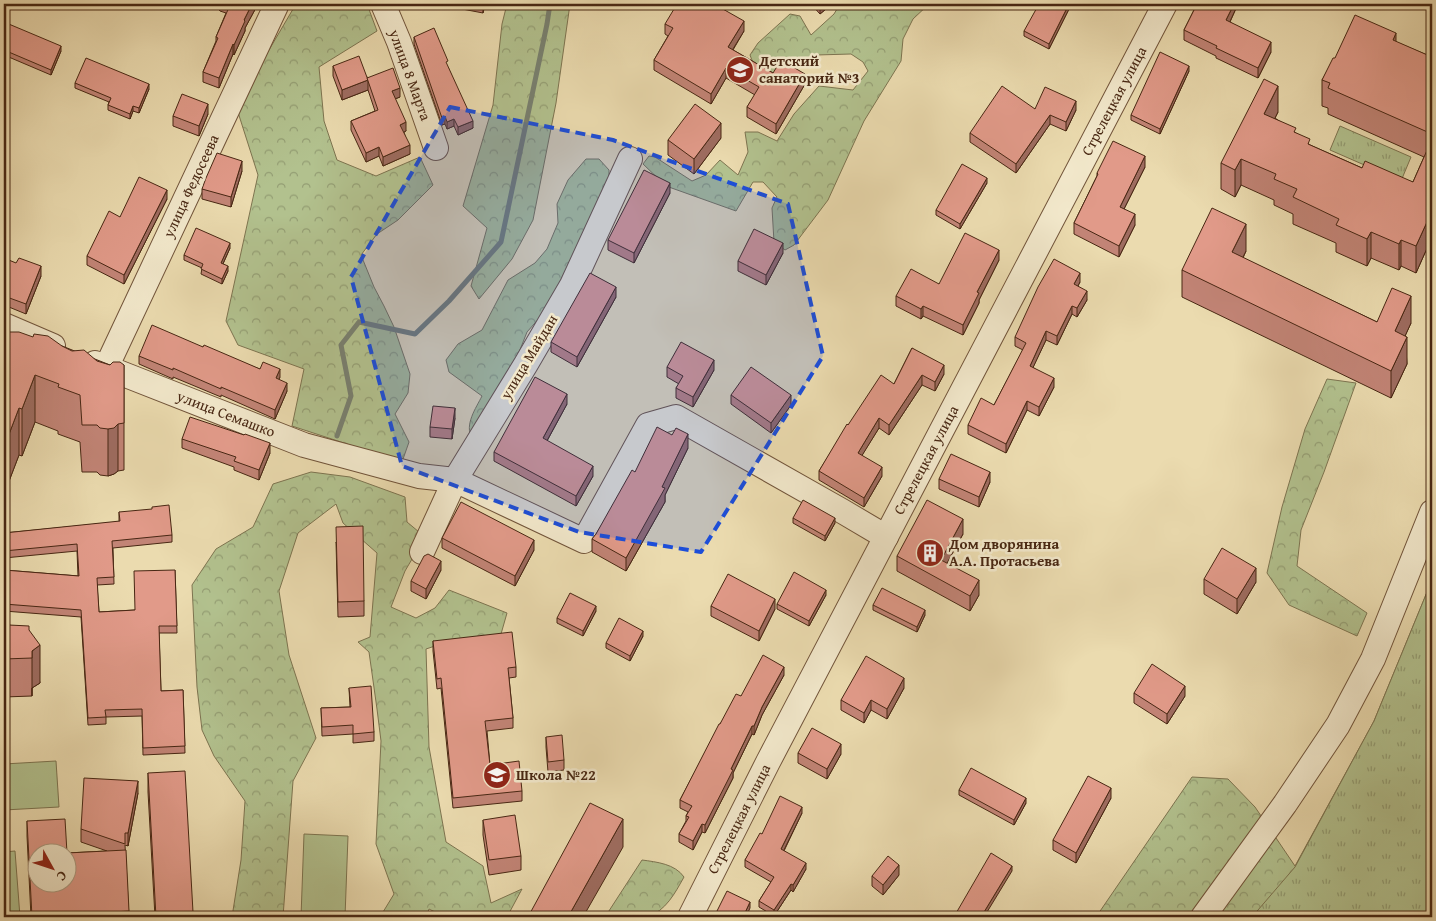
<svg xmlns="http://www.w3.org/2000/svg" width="1436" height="921" font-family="'Gentium Book Plus',serif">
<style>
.forest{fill:url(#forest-crowns);stroke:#7d7450}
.park{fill:url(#park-tufts);stroke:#7d7450}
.pitch{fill:#b2c18e;stroke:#7d7450}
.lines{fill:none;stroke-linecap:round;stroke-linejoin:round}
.stream{stroke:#788070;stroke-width:5}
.minor-casing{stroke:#71543a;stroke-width:26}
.minor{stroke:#f2e8cb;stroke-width:24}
.wall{fill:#c28476;stroke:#482713}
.shaded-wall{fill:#9e6c60;stroke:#482713}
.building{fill:#e19a89;stroke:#482713;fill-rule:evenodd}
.marked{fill:#1d4ed8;fill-opacity:0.2;stroke:#1d4ed8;stroke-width:4;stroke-dasharray:10 6;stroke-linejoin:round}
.labels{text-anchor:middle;stroke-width:5;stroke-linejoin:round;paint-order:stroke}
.poi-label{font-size:15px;font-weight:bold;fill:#482713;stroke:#f2e8cb;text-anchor:start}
.street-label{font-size:15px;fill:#482713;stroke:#f2e8cb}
</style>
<defs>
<pattern id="forest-crowns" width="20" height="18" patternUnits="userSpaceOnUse" patternTransform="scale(1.25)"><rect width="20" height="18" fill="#b2c18e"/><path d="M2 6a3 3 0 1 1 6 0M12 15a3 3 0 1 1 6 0" fill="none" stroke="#939d73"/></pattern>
<pattern id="park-tufts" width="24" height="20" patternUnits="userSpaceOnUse" patternTransform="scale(1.25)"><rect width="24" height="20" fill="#b2c18e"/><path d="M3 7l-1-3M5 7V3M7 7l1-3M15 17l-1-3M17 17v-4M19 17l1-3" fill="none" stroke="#939d73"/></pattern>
</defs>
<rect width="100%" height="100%" fill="#ebdbaf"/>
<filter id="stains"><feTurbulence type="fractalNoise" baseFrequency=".004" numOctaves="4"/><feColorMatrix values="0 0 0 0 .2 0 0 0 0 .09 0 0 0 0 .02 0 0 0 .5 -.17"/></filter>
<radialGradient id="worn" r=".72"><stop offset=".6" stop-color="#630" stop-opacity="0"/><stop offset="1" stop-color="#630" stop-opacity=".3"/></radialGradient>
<!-- forest -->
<g class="forest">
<path d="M296,4h71l10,27 -58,36 5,54 13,39 39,16 44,-19 13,28 -35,35 -21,14 -16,21 13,32 10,19 10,21 16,47 -2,19 -13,21 14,28 -7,20 -110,-36 12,-57 -66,-24 -12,-24 32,-146 -22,-69z"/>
<path d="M507,4h63l-14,99 -23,117 -21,39 -33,40 -8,-13 16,-58 -24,-22 30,-101 9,-81z"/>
<path d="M840,4h89l-16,15 -10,20 -2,22 -37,60 -36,79 -34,45 -9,5 -11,-8 -2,-34 5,-11 -14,-15h-10l-17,29 -70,-25 -23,-22 6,-8 6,1 37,24 14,-6 14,-15 18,15 10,-23 -3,-20h13l19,9 17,-27 25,-28 34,4 15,-19 -5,-9 -12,-8 -35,1 -13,11 -12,-4 -18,11 -20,-10 -3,-8 8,-12 32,-29 10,2 11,19 23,-21z"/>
<path d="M586,159h13l10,11v12l-51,115 -31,35 -28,71 -27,35c-8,-13 4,-30 10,-42l-33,-24 -3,-12 12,-16 24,-14 26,-50 27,-17 12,-14 11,-26 -1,-19 11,-24z"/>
<path d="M1327,379l29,4 -32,89 -23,58 -4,36 70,47 -10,23 -68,-31 -22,-32 15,-66 23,-78z"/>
<path d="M311,472l39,5 55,20 2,25 18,15 -20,34 -14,36 25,11 19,-10 14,-18 58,23 -6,21 -63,11 -12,4 3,98 17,95 37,24 8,37 31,-14 -15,28h-62l-16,-8 -3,8h-46l14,-23 -18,-50 5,-103 -4,-32 -8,-57 -11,-10 12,-5 7,-84 -34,-30 -7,-19 -38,29 -19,58 10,64 27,83 -23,43 -10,136h-51l9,-57 4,-59 -31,-45 -12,-26 -5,-43 -5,-102 24,-36 37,-22 20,-43z"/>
<path d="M1432,580v337h-336l96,-140 36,2 27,28 40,59 79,-145z"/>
<path d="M642,860c15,2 33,4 42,17 -9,16 -18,34 -37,40h-42z"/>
</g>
<!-- park -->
<g class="park">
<path d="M1340,126l71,31 -10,24 -71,-31z"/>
<path d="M1432,580v337h-180l43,-50 79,-146z"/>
</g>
<!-- pitch -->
<g class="pitch">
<path d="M56,761l3,46 -55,3v-46z"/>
<path d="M304,834l44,2 -3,81h-44z"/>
<path d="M15,851l5,66h-16v-65z"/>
</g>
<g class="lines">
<!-- stream -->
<path class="stream" d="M337,436l14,-40 -10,-51 18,-23 56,12 34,-33 52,-59 46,-218 3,-20"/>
<!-- minor casing -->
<g class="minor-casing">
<g id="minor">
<path d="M383,4l16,38 37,106"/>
<path d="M4,325l49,21"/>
<path d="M95,363l209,82 115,31 36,4 129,61 64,-116 28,-8 166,94 44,26"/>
<path d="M106,368l170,-362v-2"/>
<path d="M422,552l33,-72 71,-116 46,-79 58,-126"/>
<path d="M690,917l78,-155 397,-758"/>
<path d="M1203,917l82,-113 53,-79 35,-66 59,-147"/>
</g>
</g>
<!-- minor -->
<use href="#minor" class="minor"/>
</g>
<!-- wall -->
<g class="wall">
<path d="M214,4h44l-13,24v3l-11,24 -1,-1 -14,34 -16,-6v-10l13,-31v-4l10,-24 -6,-2z"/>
<path d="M457,4h28l-2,9 -26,-5z"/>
<path d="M811,4h21l-12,10z"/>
<path d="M1197,4h41l-8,18 41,30 -13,26 -42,-20v-2l-32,-16v-10z"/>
<path d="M1069,9l-20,40 -25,-13v-5z"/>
<path d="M4,22l57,29 -10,24 -47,-20z"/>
<path d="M665,24l79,7 -11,19 40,23 32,11 -29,50 -29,-17v-10l8,-12 -29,-17 -15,26 -57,-34v-10l14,-24 -3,-2z"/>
<path d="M414,37l34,30 25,61 -15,7 -4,-9 -7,3 -2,-5 -3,1 -28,-81z"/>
<path d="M1396,42l36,15v180l-16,36 -15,-7 -2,4 -28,-12 -4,8 -31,-14v-9l-43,-19v-10l-19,-9v-5l-33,-15 -6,12 -14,-8v-26l57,-51 -3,6 21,15 14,12 52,23 51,14 11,-25 -96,-43v-6l-6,-2v-26l13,-22z"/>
<path d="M333,66l34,11 33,20 -5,2 11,32 -2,1 6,22 -27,12 -4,-10 -13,6 -15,-32v-9l24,-10 -7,-21 -26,10 -9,-24z"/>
<path d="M1189,71l-29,63 -29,-14v-5z"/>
<path d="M75,83l74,6 -10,24 -6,-2 -3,8 -22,-9v-5l1,-3 -34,-14z"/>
<path d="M1035,109l41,1 -10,21 -16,-7 -34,49 -46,-31v-9z"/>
<path d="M208,114l-9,22 -26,-10v-10z"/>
<path d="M721,138l-27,36 -26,-19v-15z"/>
<path d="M1145,167l-21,42 11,16 -16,32 -45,-23v-11l23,-47v-3z"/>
<path d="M242,171l-11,36 -29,-8v-10z"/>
<path d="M987,183l-27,46 -24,-14v-5z"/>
<path d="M670,193l-36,70 -26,-13v-10z"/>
<path d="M167,199l-43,85 -37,-19v-9l33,-39z"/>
<path d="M230,248l-7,16 5,7 -6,13 -21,-10 1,-6 -18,-8v-5z"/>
<path d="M1246,251l-3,7 134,64 34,1 -6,13 2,28 -16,34 -209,-101v-27z"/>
<path d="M783,253l-17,32 -28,-14v-10z"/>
<path d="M4,258l37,18 -15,38 -22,-9z"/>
<path d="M999,260l-20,40v3l-16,32 -40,-19 -2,3 -25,-13v-10l43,-12z"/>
<path d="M1080,282l-2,4 9,14 -10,17 -5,-3 -15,31 -11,-5 -13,27 21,20 -15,29 -12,-6 -21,43 -38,-19v-9l26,-20 29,-55 -8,-4v-9z"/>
<path d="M616,297l-39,70 -26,-15v-10z"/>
<path d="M4,332l58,14 48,19h14v105l-6,1 -4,3 -6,2 -8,-1 -3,-3h-15l-2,-30 -22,-8v-3l-23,-9 -13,34 -3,-1 -13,34 -2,-1z"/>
<path d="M203,347l77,30 -1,2 8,12 -12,28 -54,-24v2l-48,-20v2l-34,-15v-8z"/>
<path d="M912,348l32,26 -9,17 -13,-6 -33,50 -10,-7 -17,27 20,21 -18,31 -45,-27v-9l29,-46 46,-41z"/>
<path d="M667,367l47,3 -21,37 -17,-9v-10l3,-4 -12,-7z"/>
<path d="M731,395l60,10 -20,28 -40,-29z"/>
<path d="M567,404l-20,37 46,35 -17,30 -82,-45v-9z"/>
<path d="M455,418l-3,21 -22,-2v-10z"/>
<path d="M182,439l88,14 -11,27 -25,-10v-3l-52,-19z"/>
<path d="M688,448l-23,47v7l-39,69 -34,-19v-13l4,-5 39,-62z"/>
<path d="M939,479l51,3 -11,25 -40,-18z"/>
<path d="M119,512l53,23v7l-59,6 1,36 -17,1 2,27 36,-2 40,-40 2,63h-18l2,58 22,-1 2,63 -42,2 -1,-39 -36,1v7l-18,1 -7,-108 -77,-6v-41l74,6 -1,-25 -73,7v-25l115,-11z"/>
<path d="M793,518l42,5 -10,18 -32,-18z"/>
<path d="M963,534l-16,29 32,32 -9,16 -73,-40v-15z"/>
<path d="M442,538l92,12 -19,36 -73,-38z"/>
<path d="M336,542l28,59v15l-26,1z"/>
<path d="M441,570l-15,29 -15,-8v-10z"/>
<path d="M1204,579l52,3 -19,32 -33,-20z"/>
<path d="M826,595l-17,31 -32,-17v-5z"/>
<path d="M873,605l52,10 -8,17 -44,-22z"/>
<path d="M711,606l64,3 -16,32 -48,-25z"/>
<path d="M596,611l-13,25 -26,-13v-5z"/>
<path d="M4,621l5,4 20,5 11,53 -8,5v8l-28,1z"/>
<path d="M643,636l-13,25 -24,-13v-5z"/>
<path d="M433,641l83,26v10l-7,1 4,40v10l-26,3 3,34 32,26v10l-69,7 -12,-120 -4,1 -4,-38z"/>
<path d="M784,675l-22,40 -8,20 -2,-1 -19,39v5l-28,55 -3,-1 -9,18 -14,-8v-8l7,-13v-5l2,-4 -8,-4v-8l40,-76 21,-28z"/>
<path d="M349,688l25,44v9l-21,2v-9l-31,2 -1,-28 29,-1z"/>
<path d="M904,688l-17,31 -16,-9 -7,13 -23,-13v-10z"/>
<path d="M1134,693l51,3 -18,28 -33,-21z"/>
<path d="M546,737l18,23v10l-16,2 -2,-25z"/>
<path d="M798,753l43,1 -14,25 -29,-16z"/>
<path d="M148,773l45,139v5h-38l-7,-125z"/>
<path d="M959,790l67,13 -12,22 -55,-30z"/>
<path d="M138,793l-10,53 -3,-1 4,72h-98l-4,-81v-15l40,32 40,-2 -26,-9v-13z"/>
<path d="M1111,798l-35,65 -23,-13v-10z"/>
<path d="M802,813l-18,38 22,18 -13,23 -2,-2 -17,26 -15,-9v-6l12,-19 -26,-15v-7l17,-26z"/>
<path d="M483,820l38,36v14l-32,5 -6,-40z"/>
<path d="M899,875l-16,20 -11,-9v-10z"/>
</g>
<!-- shaded-wall -->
<g class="shaded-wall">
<path d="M252,4h6l-13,24v3l-11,24v-10l10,-25z"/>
<path d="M483,4h2l-2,9z"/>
<path d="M826,4h6l-12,10v-5z"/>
<path d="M1069,4v5l-20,40v-5z"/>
<path d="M1234,4h4l-12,26v-10z"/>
<path d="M744,21v10l-16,26v-10z"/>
<path d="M1396,33v27l-3,-20z"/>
<path d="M1271,42v10l-13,26v-10z"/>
<path d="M233,44v10l-14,34v-10z"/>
<path d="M61,46v5l-10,24v-5z"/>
<path d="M1189,66v5l-29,63v-5z"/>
<path d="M726,68v10l-15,26v-10z"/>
<path d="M805,74v10l-29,50v-10z"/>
<path d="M368,80v10l-26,10v-10z"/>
<path d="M149,84v5l-10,24v-5z"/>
<path d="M1278,86v26l-14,28v-26z"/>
<path d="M400,88v9l-8,3v-9z"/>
<path d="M1076,101v9l-10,21v-9z"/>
<path d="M208,104v10l-9,22v-10z"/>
<path d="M133,106v5l-3,8v-5z"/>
<path d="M1050,115v9l-34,49v-9z"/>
<path d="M445,116v8l-3,1v-7z"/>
<path d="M454,119v7l-7,3v-7z"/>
<path d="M473,121v7l-15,7v-8z"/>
<path d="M406,122v9l-6,3v-9z"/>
<path d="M721,123v15l-27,36v-15z"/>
<path d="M410,145v9l-27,12v-9z"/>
<path d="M379,147v9l-13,6v-9z"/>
<path d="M1145,156v11l-25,50v-10z"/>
<path d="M1241,159v26l-6,12v-27z"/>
<path d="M242,161v10l-11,36v-10z"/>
<path d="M987,178v5l-27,46v-5z"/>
<path d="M670,183v10l-36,70v-10z"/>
<path d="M167,190v9l-43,85v-9z"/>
<path d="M1432,211v26l-16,36v-27z"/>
<path d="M1135,214v11l-16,32v-11z"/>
<path d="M1246,224v27l-14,28v-27z"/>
<path d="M1371,232v26l-4,8v-27z"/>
<path d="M1401,240v26l-2,4v-26z"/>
<path d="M230,243v5l-9,20v-5z"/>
<path d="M783,243v10l-17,32v-10z"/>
<path d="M999,250v10l-20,40v3l-16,32v-10l14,-33z"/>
<path d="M41,266v10l-15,38v-10z"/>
<path d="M228,266v5l-6,13v-5z"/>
<path d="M1080,273v9l-6,11v-9z"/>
<path d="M616,287v10l-39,70v-10z"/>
<path d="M1087,291v9l-10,17v-9z"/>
<path d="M1411,296v27l-16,35v-27z"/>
<path d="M923,306v10l-2,3v-10z"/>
<path d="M1072,306v8l-15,31v-9z"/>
<path d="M1046,331v9l-16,34v-8z"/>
<path d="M1407,337v27l-16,34v-27z"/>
<path d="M714,360v10l-21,37v-10z"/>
<path d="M944,365v9l-9,17v-9z"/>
<path d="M280,369v8l-4,9v-8z"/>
<path d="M35,375v47l-13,34v-47z"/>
<path d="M922,375v10l-33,50v-10z"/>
<path d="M1054,378v9l-15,29v-9z"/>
<path d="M287,383v8l-12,28v-9z"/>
<path d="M567,394v10l-24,44v-10z"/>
<path d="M791,395v10l-20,28v-10z"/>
<path d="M1027,401v9l-21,43v-9z"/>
<path d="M19,408v47l-13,34v-47z"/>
<path d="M455,408v10l-3,21v-10z"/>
<path d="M879,418v10l-21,34v-9z"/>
<path d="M118,424v47l-4,3 -6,2v-47z"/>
<path d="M688,434v14l-23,47v7l-39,69v-13z"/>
<path d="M270,443v10l-11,27v-10z"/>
<path d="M593,466v10l-17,30v-10z"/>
<path d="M882,467v9l-18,31v-9z"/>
<path d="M990,472v10l-11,25v-10z"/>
<path d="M835,518v5l-10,18v-5z"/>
<path d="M963,519v15l-22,40v-14z"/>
<path d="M534,540v10l-19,36v-10z"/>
<path d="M441,561v9l-15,29v-10z"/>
<path d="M1256,568v14l-19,32v-15z"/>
<path d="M979,580v15l-9,16v-15z"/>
<path d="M826,590v5l-17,31v-5z"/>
<path d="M775,599v10l-16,32v-10z"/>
<path d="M596,606v5l-13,25v-5z"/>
<path d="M925,610v5l-8,17v-5z"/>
<path d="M643,631v5l-13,25v-5z"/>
<path d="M40,645v38l-8,5v8v-45z"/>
<path d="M784,667v8l-22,40 -8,20v-9l8,-19z"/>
<path d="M904,678v10l-17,31v-10z"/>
<path d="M1185,686v10l-18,28v-10z"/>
<path d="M871,700v10l-7,13v-10z"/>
<path d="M752,726v8l-19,39v5l-28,55v-8l26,-56z"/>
<path d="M841,744v10l-14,25v-10z"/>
<path d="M138,781v12l-10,53v-13z"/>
<path d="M1111,788v10l-35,65v-10z"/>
<path d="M1026,798v5l-12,22v-5z"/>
<path d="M802,807v6l-21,43v-7z"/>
<path d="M623,819v28l-40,70h-15z"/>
<path d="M702,824v8l-9,18v-9z"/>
<path d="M806,863v6l-13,23v-7z"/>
<path d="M899,865v10l-16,20v-10z"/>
<path d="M1012,866v5l-28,46h-3z"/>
<path d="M791,884v6l-17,26v-6z"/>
<path d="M750,902v6l-4,9h-3z"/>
</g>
<!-- building -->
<g class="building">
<path d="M227,4h25l-8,16 1,1 -11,24 -1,-1 -14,34 -16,-6 15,-34 -2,-1 14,-32z"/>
<path d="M677,4h37l30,17 -16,26 45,26 8,-13 24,14 -29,50 -29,-17 12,-20 -33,-19 -15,26 -57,-34 19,-32 -8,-4z"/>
<path d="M815,4h11l-6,5z"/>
<path d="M1039,4h30l-20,40 -25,-13z"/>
<path d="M1197,4h37l-8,16 45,22 -13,26 -42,-20 1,-2 -33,-16z"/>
<path d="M1355,15l41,18 -3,7 39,17v77l-104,-46 2,-5 -8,-3 11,-22h2z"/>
<path d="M4,22l57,24 -10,24 -47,-20z"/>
<path d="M434,28l14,33 -2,1 27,59 -15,6 -4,-8 -7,3 -2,-6 -3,2 -28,-81z"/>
<path d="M1160,52l29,14 -29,63 -29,-14z"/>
<path d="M359,56l9,24 -26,10 -9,-24z"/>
<path d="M86,58l63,26 -10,24 -6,-2 -3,8 -22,-9 3,-7 -36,-15z"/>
<path d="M393,68l7,20 -8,3 14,31 -6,3 10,20 -27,12 -4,-10 -13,6 -15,-32 27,-11 -11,-32z"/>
<path d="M1264,79l14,7 -14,28 32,14 -2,4 16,7 -2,5 54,24 3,-7 48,21 19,-43v72l-16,35 -15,-6 -2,4 -28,-12 -4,7 -31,-14 3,-6 -46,-22 4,-8 -23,-10 2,-5 -35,-15 -6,11 -14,-7z"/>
<path d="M1002,86l33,23 10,-22 31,14 -10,21 -16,-7 -34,49 -46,-31z"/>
<path d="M182,94l26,10 -9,22 -26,-10z"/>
<path d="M695,104l26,19 -27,36 -26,-19z"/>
<path d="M1113,141l32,15 -25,51 15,7 -16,32 -45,-23 24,-49 -1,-1z"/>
<path d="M217,153l25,8 -11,36 -29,-8 4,-11z"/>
<path d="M962,164l25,14 -27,46 -24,-14z"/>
<path d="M644,170l26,13 -36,70 -26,-13z"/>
<path d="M139,177l28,13 -43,85 -37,-19 22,-45 11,6z"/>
<path d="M1212,208l34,16 -14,28 145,70 15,-34 19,8 -16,35 12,6 -16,34 -209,-101z"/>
<path d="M196,228l34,15 -9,20 7,3 -6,13 -21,-10 2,-5 -19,-9z"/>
<path d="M754,229l29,14 -17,32 -28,-14z"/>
<path d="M965,233l34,17 -22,42 2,1 -16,32 -40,-19 -2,3 -25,-13 15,-27 28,15z"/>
<path d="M4,258l12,5 3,-5 22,8 -15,38 -22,-8z"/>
<path d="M1054,259l26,14 -6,11 13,7 -10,17 -5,-2 -15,30 -11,-5 -16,35 24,12 -15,29 -12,-6 -21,43 -38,-19 13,-27 13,7 32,-62 -11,-6 23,-50z"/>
<path d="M590,273l26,14 -39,70 -26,-15z"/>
<path d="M152,325l51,22 1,-2 56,24 3,-7 17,7 -4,9 11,5 -12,27 -54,-23v2l-48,-21v2l-34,-14z"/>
<path d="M4,332h15l14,5 1,-3 14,2 14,10 10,5 12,-1 13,11 13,4 3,-3h7l4,3v58l-6,1 -4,4 -6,1 -8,-1 -3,-3h-15l-2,-30 -22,-8 1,-3 -24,-9 -13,34 -3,-1 -13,34 -2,-1z"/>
<path d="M681,342l33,18 -21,37 -17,-9 7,-12 -16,-9z"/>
<path d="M912,348l32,17 -9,17 -13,-7 -33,50 -10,-7 -21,35 24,14 -18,31 -45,-27 28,-47 1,1 33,-50 13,9z"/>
<path d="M751,367l40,28 -20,28 -40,-28z"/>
<path d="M535,377l32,17 -24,44 50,28 -17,30 -82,-44z"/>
<path d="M433,406l22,2 -3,21 -22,-2z"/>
<path d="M190,417l54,18 1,-1 25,9 -11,27 -25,-9 2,-4 -54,-18z"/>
<path d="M657,427l15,8 4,-7 12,6 -26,53 3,1 -39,70 -34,-19 4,-5 36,-64 3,2z"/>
<path d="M951,454l39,18 -11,25 -40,-18z"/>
<path d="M803,500l32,18 -10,18 -32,-18z"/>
<path d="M927,500l36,19 -22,41 38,20 -9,16 -73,-40z"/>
<path d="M461,502l73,38 -19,36 -73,-38z"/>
<path d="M169,505l3,30 -60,6 2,36 -17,1 2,34 36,-2 -1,-39 41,-1 2,56h-18l2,65 22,-1 2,56 -42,2 -1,-39 -37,1 1,7 -18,1 -7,-108 -77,-6v-34l75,6 -2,-32 -73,7v-18l116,-12 -1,-9 33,-3v-2z"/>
<path d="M363,526l1,75 -26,1 -2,-75z"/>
<path d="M1222,548l34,20 -19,31 -33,-20z"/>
<path d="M428,554l13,7 -15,28 -15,-8 13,-25z"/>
<path d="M794,572l32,18 -17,31 -32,-17z"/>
<path d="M728,574l47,25 -16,32 -48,-25z"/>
<path d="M882,588l43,22 -8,17 -44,-22z"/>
<path d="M570,593l26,13 -13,25 -26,-13z"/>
<path d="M619,618l24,13 -13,25 -24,-13z"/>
<path d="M4,621h5v4l20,1v4l11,15 -8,6v7l-28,1z"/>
<path d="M512,632l4,35 -8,1 5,50 -28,3 5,44 29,-4 3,30 -69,7 -12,-120 -4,1 -4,-38z"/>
<path d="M763,655l21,12 -22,40 -8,19h-2l-21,43 2,1 -28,55 -3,-1 -9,17 -14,-7 10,-17 -3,-1 6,-10 -12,-6 39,-76h1l16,-30 5,2z"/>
<path d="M866,656l38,22 -17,31 -16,-9 -7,13 -23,-13z"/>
<path d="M1152,664l33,22 -18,28 -33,-21z"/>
<path d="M371,686l3,46 -21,2v-9l-31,2 -1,-19 30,-1 -2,-19z"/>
<path d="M812,728l29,16 -14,25 -29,-16z"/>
<path d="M562,735l2,25 -16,2 -2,-25z"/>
<path d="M971,768l55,30 -12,22 -55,-30z"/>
<path d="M185,771l8,141h-3l1,5h-35l-8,-144z"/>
<path d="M1088,776l23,12 -35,65 -23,-13z"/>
<path d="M84,778l54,3 -10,52h-3v11l-44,-15z"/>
<path d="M780,796l22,11 -21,42 25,14 -13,22 -2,-1 -17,26 -15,-9 15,-24 -29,-17 15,-27 2,1z"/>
<path d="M590,803l33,16 -55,98h-40z"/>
<path d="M515,815l6,41 -32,4 -6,-40z"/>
<path d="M65,819l2,34 59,-3 3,61 -97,6 -5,-96zM38,854h30v30h-30z"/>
<path d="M991,853l21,13 -31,51h-21l-5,-2z"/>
<path d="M888,856l11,9 -16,20 -11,-9z"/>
<path d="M727,891l23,11 -7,15h-29z"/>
</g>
<!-- marked area -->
<path class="marked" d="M450,107l163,33 175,64 35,152 -122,196 -122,-20 -177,-66 -51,-189z"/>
<!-- icons -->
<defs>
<g id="school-disc" transform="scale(1.4375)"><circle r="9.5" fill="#8f2418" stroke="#f2e8cb"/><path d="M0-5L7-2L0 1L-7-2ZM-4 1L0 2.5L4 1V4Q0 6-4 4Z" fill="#fff"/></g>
<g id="building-disc" transform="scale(1.4375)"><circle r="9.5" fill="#8f2418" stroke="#f2e8cb"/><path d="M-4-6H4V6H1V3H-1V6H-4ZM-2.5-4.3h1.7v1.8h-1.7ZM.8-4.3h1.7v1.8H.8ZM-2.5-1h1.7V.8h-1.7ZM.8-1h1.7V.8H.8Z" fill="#fff"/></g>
</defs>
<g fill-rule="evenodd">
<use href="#school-disc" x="740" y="70"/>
<use href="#building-disc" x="930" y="553"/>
<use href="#school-disc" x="497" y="775"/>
</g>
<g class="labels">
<!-- poi labels -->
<g class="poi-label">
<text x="759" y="66">Детский<tspan x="759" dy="17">санаторий №3</tspan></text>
<text x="949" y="549">Дом дворянина<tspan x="949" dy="17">А.А. Протасьева</tspan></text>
<text x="516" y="780">Школа №22</text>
</g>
<!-- street labels -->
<g class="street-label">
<text transform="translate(410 75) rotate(70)" y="5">улица 8 Марта</text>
<text transform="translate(1114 101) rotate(-62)" y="5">Стрелецкая улица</text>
<text transform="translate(191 186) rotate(-65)" y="5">улица Федосеева</text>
<text transform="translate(529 357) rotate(-59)" y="5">улица Майдан</text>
<text transform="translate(226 414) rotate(21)" y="5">улица Семашко</text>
<text transform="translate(926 460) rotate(-62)" y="5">Стрелецкая улица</text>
<text transform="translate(739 819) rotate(-63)" y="5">Стрелецкая улица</text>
</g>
</g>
<!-- margin -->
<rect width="1436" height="921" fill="none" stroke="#ebdbaf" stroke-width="20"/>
<rect x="5" y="5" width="1426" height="911" fill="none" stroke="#482713" stroke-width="2.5"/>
<rect x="10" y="10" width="1416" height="901" fill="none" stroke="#482713"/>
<!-- north arrow -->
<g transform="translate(52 868) rotate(130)"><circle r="24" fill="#f2e8cb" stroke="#ae9b81"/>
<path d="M0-4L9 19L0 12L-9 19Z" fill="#8f2418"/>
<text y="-8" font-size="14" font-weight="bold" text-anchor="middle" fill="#482713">С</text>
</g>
<rect width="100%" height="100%" filter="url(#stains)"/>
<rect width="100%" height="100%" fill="url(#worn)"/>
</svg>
